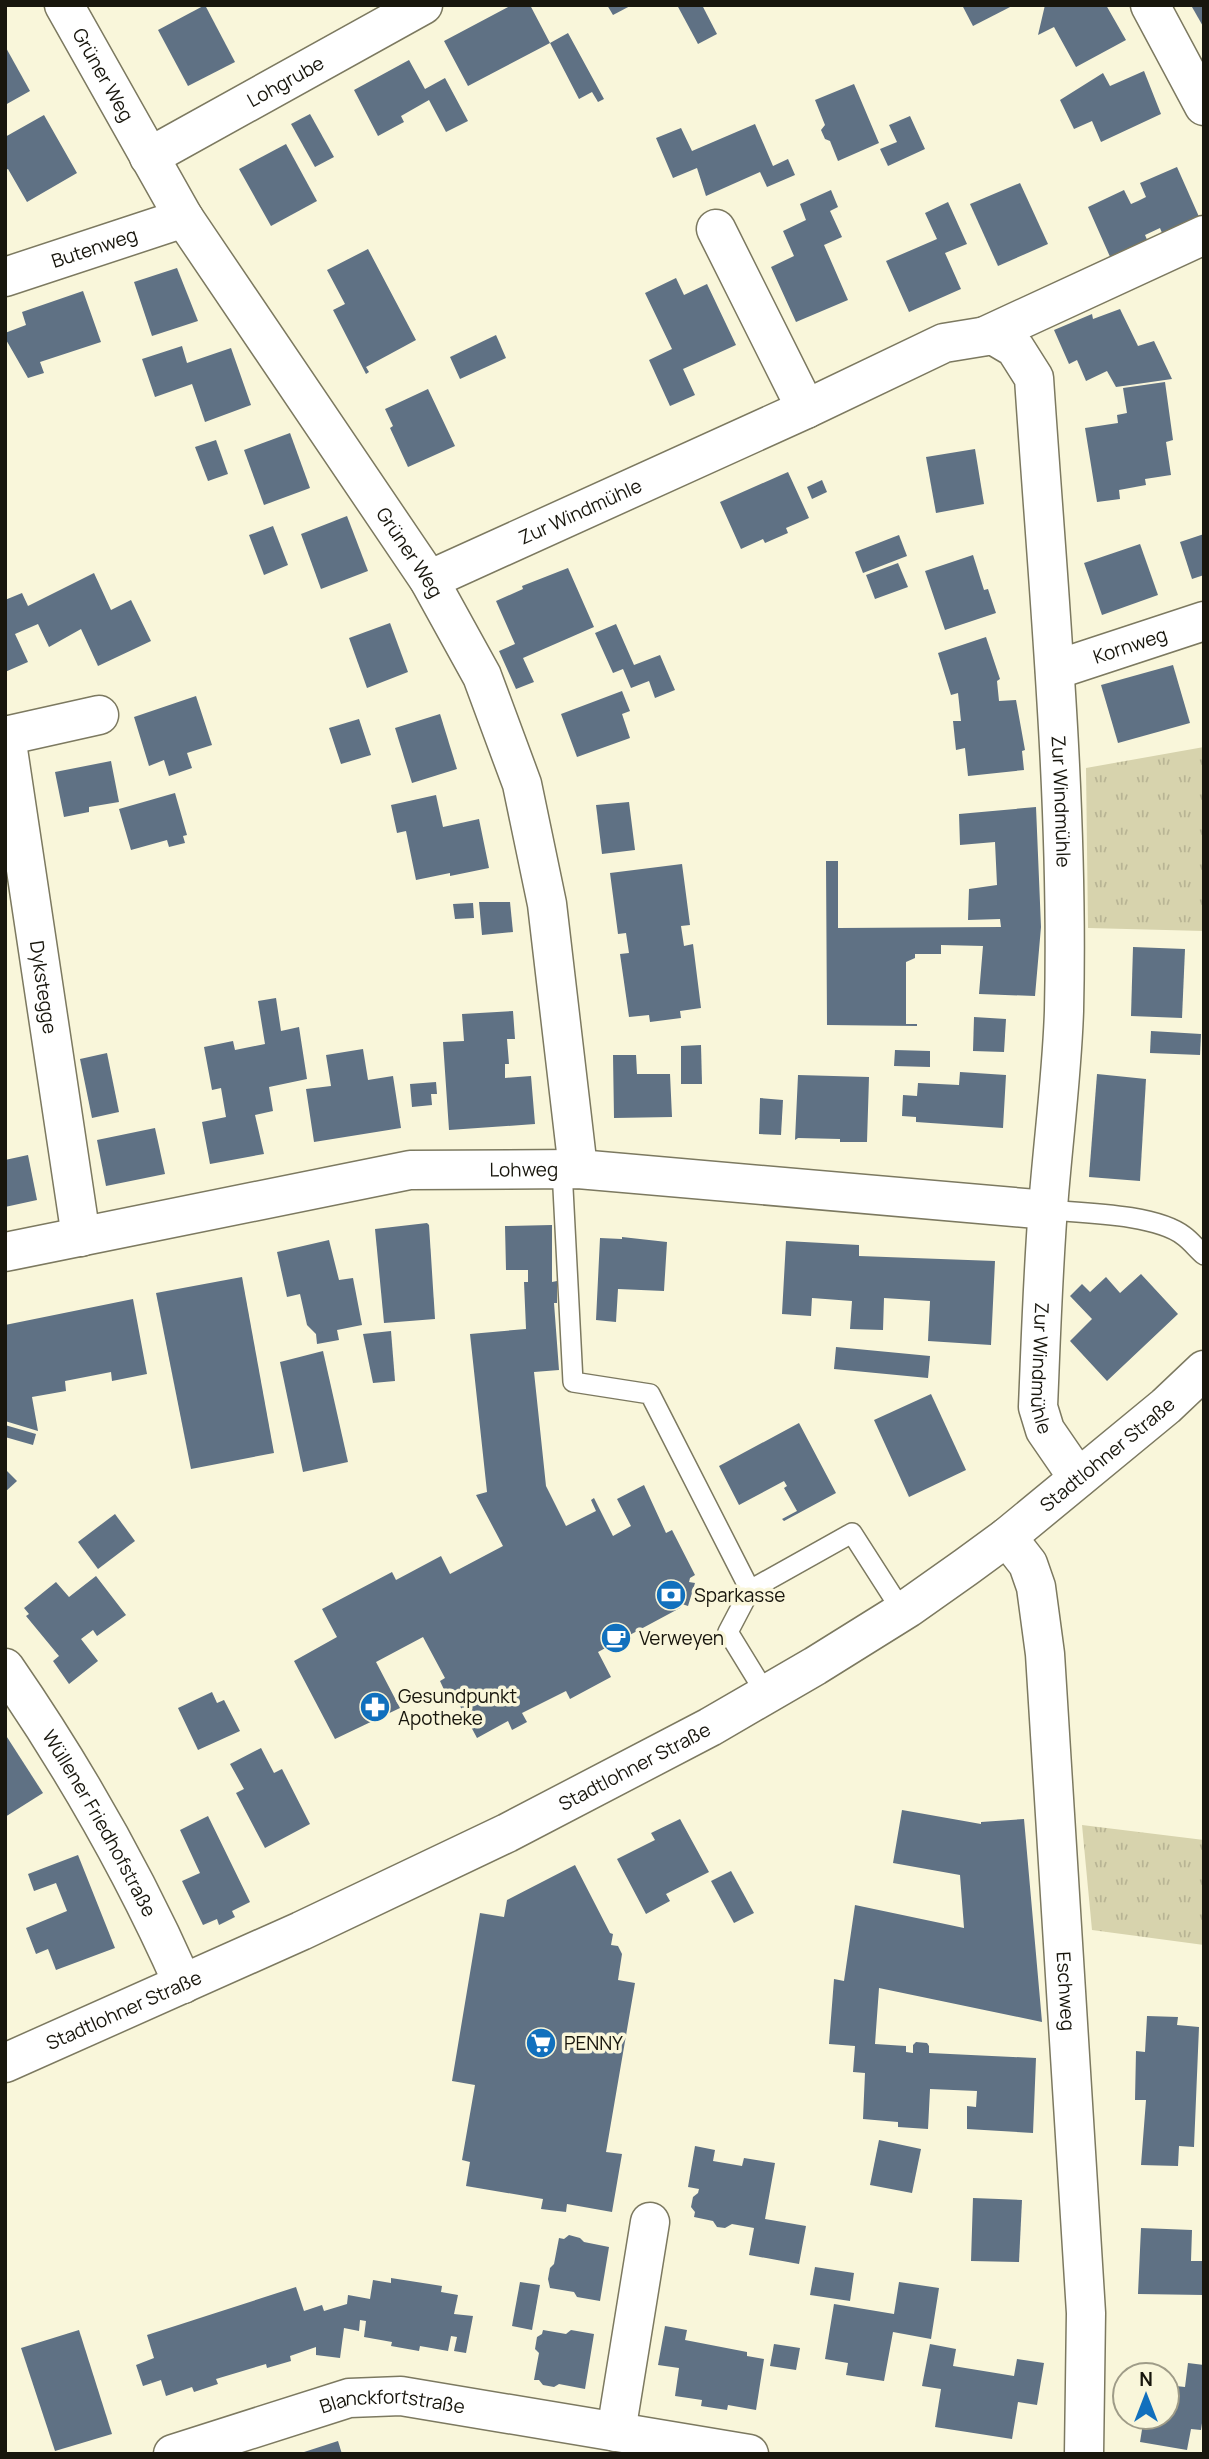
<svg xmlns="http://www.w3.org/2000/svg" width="1209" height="2459" font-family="Manrope,sans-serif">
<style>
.grass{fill:url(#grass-tufts)}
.building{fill:#5f7184}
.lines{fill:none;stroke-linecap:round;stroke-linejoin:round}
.lane-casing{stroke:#7c7960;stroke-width:22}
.street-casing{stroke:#7c7960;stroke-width:41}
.secondary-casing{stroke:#7c7960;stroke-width:41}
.lane{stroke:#fff;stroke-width:19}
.street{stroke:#fff;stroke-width:38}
.secondary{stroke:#fff;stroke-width:38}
.labels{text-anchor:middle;stroke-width:7;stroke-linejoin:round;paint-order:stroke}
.street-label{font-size:19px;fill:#18160d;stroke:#f9f6da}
.poi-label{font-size:19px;fill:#18160d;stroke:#f9f6da;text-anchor:start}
</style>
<defs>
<pattern id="grass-tufts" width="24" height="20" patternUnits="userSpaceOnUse" patternTransform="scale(1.75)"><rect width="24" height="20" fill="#d7d3ad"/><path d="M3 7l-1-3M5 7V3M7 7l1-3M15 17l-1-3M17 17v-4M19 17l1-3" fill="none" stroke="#b8b494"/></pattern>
</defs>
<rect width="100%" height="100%" fill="#f9f6da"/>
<!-- grass -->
<g class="grass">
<path d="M1204,747v184l-116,-3 -2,-160z"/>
<path d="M1082,1825l122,15v105l-112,-15z"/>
</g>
<!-- building -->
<g class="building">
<path d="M205,5l30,57 -47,24 -30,-56z"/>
<path d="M512,5h18l20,38 18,-10 36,66 -6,3 -6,-10 -13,7 -29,-56 -82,43 -24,-45z"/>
<path d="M607,5h25l-19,10z"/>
<path d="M677,5h25l15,29 -19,10z"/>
<path d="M962,5h52l-41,21z"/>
<path d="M1045,5h61l20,35 -50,27 -22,-40 -16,8z"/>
<path d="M1194,5h10v23l-12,-21z"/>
<path d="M5,46l25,45 -25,14z"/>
<path d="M409,60l16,29 20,-11 23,43 -22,11 -17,-32 -28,16 3,6 -26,14 -24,-46z"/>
<path d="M1144,71l17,43 -60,28 -9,-21 -18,8 -14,-29 43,-27 7,13z"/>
<path d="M854,84l25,59 -41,18 -8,-20 -5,-2 -4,-9 4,-5 -10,-25z"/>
<path d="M310,114l24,43 -19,10 -24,-43z"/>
<path d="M44,115l33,58 -50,29 -19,-33 -3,1v-33z"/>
<path d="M910,116l15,33 -37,17 -8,-17 17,-7 -8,-17z"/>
<path d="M755,124l18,42 15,-7 7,16 -28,12 -7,-15 -54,24 -9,-28 -24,10 -17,-40 25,-10 11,23z"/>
<path d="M286,144l31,57 -46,25 -32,-57z"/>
<path d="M1177,167l27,61 -37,17 -7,-17 -15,7 7,16 -37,17 -27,-61 36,-17 7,14 7,-3 8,-4 -6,-14z"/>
<path d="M1020,183l28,61 -50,22 -28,-62z"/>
<path d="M831,190l7,17 -8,4 12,26 -18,8 24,55 -52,22 -25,-55 23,-11 -11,-25 23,-11 -6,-16z"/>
<path d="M948,202l19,42 -22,9 16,36 -52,23 -23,-51 51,-22 -12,-26z"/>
<path d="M368,249l48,91 -50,27 3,5 -3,2 -33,-64 12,-6 -18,-34z"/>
<path d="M177,268l21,53 -46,15 -18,-54z"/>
<path d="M676,278l8,17 23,-11 29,61 -53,24 12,26 -25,11 -21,-46 23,-11 -27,-56z"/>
<path d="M83,291l18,51 -61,20 4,11 -16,5 -23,-40v-5l21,-8 -4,-13z"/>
<path d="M1120,309l18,37 16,-5 18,38 -56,8 -9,-16 -21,10 -9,-21 -8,4 -15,-34 38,-16 1,5z"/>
<path d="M496,335l10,23 -46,21 -10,-22z"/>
<path d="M182,346l5,17 44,-15 20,57 -46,17 -13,-38 -37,13 -13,-38z"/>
<path d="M1165,382l8,58 -7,2 5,33 -26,4 1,6 -27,5 1,9 -23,3 -12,-74 33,-5 -1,-8 10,-2 -4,-25z"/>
<path d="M428,389l27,57 -47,21 -18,-39 3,-2 -8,-17z"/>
<path d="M290,433l20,55 -46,17 -20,-55z"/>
<path d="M216,440l12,34 -20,7 -13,-34z"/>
<path d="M975,449l9,55 -48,9 -10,-56z"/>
<path d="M788,472l21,46 -23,10 2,5 -23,10 -2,-4 -22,10 -21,-47z"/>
<path d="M822,480l5,12 -15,7 -5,-12z"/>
<path d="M347,516l21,55 -47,18 -20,-55z"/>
<path d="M273,526l15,39 -24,10 -15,-40z"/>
<path d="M1204,534v41l-12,4 -12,-37z"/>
<path d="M899,535l8,21 -44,17 -8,-21z"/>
<path d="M1140,544l18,51 -56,20 -18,-52z"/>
<path d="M973,555l11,35 4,-1 8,24 -51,17 -20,-59z"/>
<path d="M898,563l10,24 -33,12 -9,-24z"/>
<path d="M568,568l26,59 -71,31 11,24 -18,7 -17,-38 16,-7 -19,-43 27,-12 -1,-3z"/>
<path d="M94,573l17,37 20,-10 20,41 -53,25 -17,-37 -32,18 -11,-23 -23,10 13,28 -23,10v-72l17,-7 6,13z"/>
<path d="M390,623l18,49 -41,16 -18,-50z"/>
<path d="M616,624l18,41 26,-10 15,35 -20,8 -6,-17 -18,7 -8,-19 -10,4 -18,-40z"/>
<path d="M986,637l14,42 -3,2 2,20 17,-1 9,50 -3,1 2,19 -56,6 -3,-28 -9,2 -3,-29h8l-3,-28 -7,2 -13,-42z"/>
<path d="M1173,665l17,58 -72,20 -17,-58z"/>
<path d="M622,691l8,20 -8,3 8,24 -53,19 -16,-43z"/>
<path d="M196,696l16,49 -25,8 5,15 -23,8 -5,-16 -15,6 -15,-49z"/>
<path d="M440,714l17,55 -45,14 -17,-55z"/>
<path d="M359,719l12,36 -30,9 -12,-36z"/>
<path d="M111,761l8,41 -30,5v5l-25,5 -9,-45z"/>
<path d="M175,793l12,42 -4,1 2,7 -16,4 -2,-7 -36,10 -12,-41z"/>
<path d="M436,795l7,32 36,-8 10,49 -39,8v-3l-34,7 -10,-49 -9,2 -6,-28z"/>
<path d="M629,802l6,48 -33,4 -6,-49z"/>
<path d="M1036,807l5,120 -6,69 -56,-2 4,-48 -42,-1v9h-26v4l-9,4v62h11v2l-90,-1 -1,-164h12v67l163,-1 -1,-8 -32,1 1,-31 28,-4 -2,-43 -35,3 -1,-31z"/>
<path d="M682,864l8,61 -9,1 3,20 9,-2 8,64 -21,3 1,7 -31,4 -1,-7 -20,2 -9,-63 9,-1 -3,-20 -8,1 -8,-61z"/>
<path d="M479,902h31l3,30 -31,3z"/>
<path d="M473,903l1,15 -19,1 -2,-15z"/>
<path d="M1133,947l52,2 -3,69 -51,-2z"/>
<path d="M276,998l5,33 18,-4 8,52 -38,8 4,24 -18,4 9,39 -54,10 -8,-42 24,-5 -5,-29 -9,2 -8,-43 29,-6 2,9 30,-6 -7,-43z"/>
<path d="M513,1011l2,28h-8l2,25h-4v14l26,-2 4,48 -86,6 -6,-88 21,-1 -2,-27z"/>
<path d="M974,1017l32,2 -2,33 -31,-1z"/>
<path d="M1151,1031l50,3 -1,21 -50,-2z"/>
<path d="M701,1045l1,39h-21v-38z"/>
<path d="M363,1049l5,31 25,-4 8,52 -87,14 -8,-53 25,-3 -5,-31z"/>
<path d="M895,1050l35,1v16l-36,-1z"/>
<path d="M107,1053l12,59 -27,6 -12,-59z"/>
<path d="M613,1055h23l1,19h33l2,43 -58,1z"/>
<path d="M960,1072l46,3 -3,53 -87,-6v-5l-14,-1 1,-21 14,1 1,-13 41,2z"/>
<path d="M1097,1074l49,5 -6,102 -51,-4z"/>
<path d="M798,1075l71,2 -2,65h-27v-3l-42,-1 -3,2z"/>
<path d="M436,1082l1,12h-6l1,11 -20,2 -2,-23z"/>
<path d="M760,1098l23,2 -2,35 -22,-1z"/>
<path d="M155,1128l10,46 -59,12 -9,-46z"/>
<path d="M28,1155l9,45 -32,7v-47z"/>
<path d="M427,1223l2,2 6,94 -51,4 -9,-94z"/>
<path d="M552,1225v57l5,-1v22h-3l5,67 -25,2 12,114 20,40 30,-15 -5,-11 3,-2 19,38 18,-10 -14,-27 27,-14 22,48 6,-3 23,45 -5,3 -1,4 6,1 -7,23 -6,-2 -2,4 -82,44 13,25 -41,22 -4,-8 -44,22 5,9 -15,8 -4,-9 -31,17 -25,-47 -6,3 -6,-13 5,-3 -22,-41 -47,25 24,46 -65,31 -41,-78 43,-24 -15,-28 70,-37 4,8 45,-24 9,18 53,-28 -27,-51 11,-3 -17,-158 56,-5 -2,-47h4v-12h-22l-1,-44z"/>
<path d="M622,1237l45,5 -3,49 -46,-2 -2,33 -20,-2 4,-82 22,1z"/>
<path d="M329,1240l10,40 14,-2 9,47 -25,5 2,10 -22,4 -1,-10 -9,-9 -7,-31 -13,3 -10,-45z"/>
<path d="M786,1241l73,4v11l136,5 -4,84 -63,-4 2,-40 -46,-3 -1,32 -33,-1 2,-28 -40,-3 -1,18 -29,-2z"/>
<path d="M1141,1274l37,40 -71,67 -37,-40 22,-22 -22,-23 12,-12 8,8 16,-15 14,16z"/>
<path d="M242,1277l32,176 -83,16 -35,-176z"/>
<path d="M133,1299l14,75 -35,7 -1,-9 -46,9 1,10 -34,6 6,34 -33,-10v-96z"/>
<path d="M391,1331l4,50 -22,2 -10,-49z"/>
<path d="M836,1347l94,9 -2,22 -94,-9z"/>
<path d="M323,1351l25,111 -45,10 -23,-110z"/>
<path d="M931,1394l35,76 -57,27 -35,-77z"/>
<path d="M799,1423l37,70 -52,28 -2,-2 15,-8 -13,-23 3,-2 -3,-5 -45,24 -20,-39z"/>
<path d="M5,1425l31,9 -3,11 -28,-8z"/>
<path d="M5,1469l12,12 -12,11z"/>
<path d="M115,1514l20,27 -37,28 -20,-27z"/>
<path d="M96,1576l30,39 -29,21 -4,-6 -12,9 17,22 -29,23 -16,-23 6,-5 -33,-40 3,-2 -5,-6 32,-26 13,15z"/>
<path d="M212,1692l5,11 7,-3 16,31 -42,19 -20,-42z"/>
<path d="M5,1734l38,59 -38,24z"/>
<path d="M261,1748l13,25 8,-4 28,55 -45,24 -29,-55 8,-4 -14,-25z"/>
<path d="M902,1810l79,14v-2l43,-3 18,203 -163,-34 -4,56 31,2v6l7,1v-8l3,-3 11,1 2,3v7l107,5 -3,75 -66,-4v-23l9,1 1,-16 -47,-2 -2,40 -30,-2v-5l-35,-3 2,-46 -12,-1 2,-26 -26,-2 5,-65 10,2 11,-76 109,23 -4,-53 -67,-12z"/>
<path d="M208,1816l42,86 -18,9 3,6 -16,8 -2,-6 -14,6 -21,-44 18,-8 -20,-43z"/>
<path d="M680,1819l29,53 -43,22 4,7 -24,13 -29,-55 38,-19 -4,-7z"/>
<path d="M78,1855l37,93 -59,22 -8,-21 -12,5 -10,-26 41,-17 -11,-28 -22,8 -6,-17z"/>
<path d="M575,1865l35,68 3,1 -2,11 7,1 4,8 -4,26 17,3 -29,169 16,2 -10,58 -45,-8 -1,8 -25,-3 2,-10 -77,-13 4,-24 -8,-2 13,-75 -23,-4 28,-168 24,4 3,-17z"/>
<path d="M731,1871l23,42 -20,10 -23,-42z"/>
<path d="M1147,2016l31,1 -1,8 22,2 -5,120 -15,-1 -1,20 -37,-1 5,-65h-11l1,-49 9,1z"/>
<path d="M879,2140l42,9 -9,44 -42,-8z"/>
<path d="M695,2146l20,4 -2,11 29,5 2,-8 31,5 -10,56 41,7 -7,38 -50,-9 5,-27 -22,-4 -7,4 -8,-1 -4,-6 -19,-4 1,-5 -4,-5 2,-10 5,-4 1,-4 -11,-2z"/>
<path d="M973,2198l49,2 -3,62 -48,-1z"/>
<path d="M1141,2228l51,2 -1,31h13v34l-66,-1z"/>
<path d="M569,2235l11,3 4,4 25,5 -9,54 -23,-4 -3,-5 -24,-4 -2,-9 2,-11 4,-4 5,-26 5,1z"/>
<path d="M815,2267l39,6 -4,28 -40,-6z"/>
<path d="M391,2278l51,8 -1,6 17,3 -4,19 19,2 -7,37 -12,-2 3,-14 -6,-1 -3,15 -28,-5 -1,5 -28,-5 1,-4 -28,-5 2,-16 -6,-1 -1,11 -15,-3 -4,30 -24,-3v-8l-26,9 1,5 -24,7 -1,-4 -50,15 2,5 -24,8 -2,-5 -26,9 -5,-16 -18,6 -7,-21 18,-7 -7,-23 149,-48 8,24 18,-6 2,6 23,-7 1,-9 22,4 3,-19 18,3z"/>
<path d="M520,2282l20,3 -8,45 -20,-4z"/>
<path d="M899,2282l40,6 -8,51 -38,-7 -9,49 -38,-6 2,-12 -23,-4 9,-55 60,10z"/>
<path d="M665,2326l22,4 -2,10 62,12v4l17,3 -8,51 -28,-5 -1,5 -26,-4 1,-6 -27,-4 4,-28 -21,-3z"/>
<path d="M79,2330l33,104 -57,17 -34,-103z"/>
<path d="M543,2330l23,4 5,-4 23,4 -9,55 -26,-5 -5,3 -11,-2 -4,-5h-5l5,-27 -4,-4 2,-12 5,-3z"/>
<path d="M774,2344l26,4 -4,22 -26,-4z"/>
<path d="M930,2344l26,5 -3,17 61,10 3,-17 27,4 -7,42 -19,-3 -6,37 -77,-12 6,-38 -19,-3z"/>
<path d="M1188,2363l16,2v44l-3,21 -10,-1 -4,21 -47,-8 4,-25h23v-32l18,2z"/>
<path d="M338,2441l4,13h-41v-1z"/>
</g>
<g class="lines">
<!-- lane casing -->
<g class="lane-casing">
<g id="lane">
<path d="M562,1169l11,213 77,12 100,196 -22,42 38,62"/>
<path d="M1048,1210c35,3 108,4 136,26 7,5 13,13 20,19"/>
<path d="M750,1590l102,-57 50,78"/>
</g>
</g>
<!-- street casing -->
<g class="street-casing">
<g id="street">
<path id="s1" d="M64,5l120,213 245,362 53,96 40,108 25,120 31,265"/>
<path d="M1150,5l54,101"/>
<path id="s2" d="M149,157l274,-152"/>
<path d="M716,229l90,180"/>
<path id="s3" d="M5,277l179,-59"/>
<path d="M985,336l219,-101"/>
<path id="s4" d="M429,580l377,-171 138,-66 49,-8 22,13 19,30c14,211 35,422 30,633 -2,61 -10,123 -15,184 -6,71 -8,141 -11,212l7,23 33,48"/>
<path id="s5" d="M1055,670l149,-49"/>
<path d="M5,736l94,-21"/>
<path id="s6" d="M6,736l75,501"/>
<path id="s7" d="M5,1252l405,-82 168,-1 470,41"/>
<path id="s8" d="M1007,1537l21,27 8,23 9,67 41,659 -2,141"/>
<path id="s9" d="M5,1668c69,100 129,205 178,316"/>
<path d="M616,2432l34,-210"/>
<path id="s10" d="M173,2454l176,-56 52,-2 348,58"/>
</g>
</g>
<!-- secondary casing -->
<g class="secondary-casing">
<g id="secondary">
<path id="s11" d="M5,2063l296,-132 206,-98 203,-106 105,-61 93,-58 58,-41 41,-30 159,-131 38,-36"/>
</g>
</g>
<!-- lane -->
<use href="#lane" class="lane"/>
<!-- street -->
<use href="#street" class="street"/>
<!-- secondary -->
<use href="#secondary" class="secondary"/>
</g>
<!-- icons -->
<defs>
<g id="bank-disc" transform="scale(1.575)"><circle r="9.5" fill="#1170bd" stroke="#f9f6da"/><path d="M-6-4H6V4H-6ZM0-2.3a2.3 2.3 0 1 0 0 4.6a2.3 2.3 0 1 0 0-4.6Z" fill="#fff"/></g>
<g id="cafe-disc" transform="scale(1.575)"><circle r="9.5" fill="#1170bd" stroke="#f9f6da"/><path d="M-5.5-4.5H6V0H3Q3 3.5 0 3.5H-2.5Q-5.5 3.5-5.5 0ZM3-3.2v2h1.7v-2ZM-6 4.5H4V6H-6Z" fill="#fff"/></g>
<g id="pharmacy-disc" transform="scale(1.575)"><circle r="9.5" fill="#1170bd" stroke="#f9f6da"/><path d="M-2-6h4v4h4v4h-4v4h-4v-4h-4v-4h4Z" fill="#fff"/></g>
<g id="supermarket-disc" transform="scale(1.575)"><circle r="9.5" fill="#1170bd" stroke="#f9f6da"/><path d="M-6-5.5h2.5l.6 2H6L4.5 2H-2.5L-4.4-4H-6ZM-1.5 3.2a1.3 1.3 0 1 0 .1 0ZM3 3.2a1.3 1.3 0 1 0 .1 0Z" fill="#fff"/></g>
</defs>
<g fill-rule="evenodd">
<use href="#bank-disc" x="671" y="1595"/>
<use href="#cafe-disc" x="616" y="1638"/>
<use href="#pharmacy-disc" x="375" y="1707"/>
<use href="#supermarket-disc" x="541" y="2043"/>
</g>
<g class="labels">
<!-- street labels -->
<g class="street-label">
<text dy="7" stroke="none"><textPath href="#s1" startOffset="80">Grüner Weg</textPath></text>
<text dy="7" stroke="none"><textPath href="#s2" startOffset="156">Lohgrube</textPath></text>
<text dy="7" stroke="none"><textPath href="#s3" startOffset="94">Butenweg</textPath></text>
<text dy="7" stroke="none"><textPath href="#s4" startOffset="166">Zur Windmühle</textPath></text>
<text dy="7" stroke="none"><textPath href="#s1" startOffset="648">Grüner Weg</textPath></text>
<text dy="7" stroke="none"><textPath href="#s5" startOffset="79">Kornweg</textPath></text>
<text dy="7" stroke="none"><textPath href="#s4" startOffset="1102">Zur Windmühle</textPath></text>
<text dy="7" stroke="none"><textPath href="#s6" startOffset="254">Dykstegge</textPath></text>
<text dy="7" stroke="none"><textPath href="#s7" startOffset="527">Lohweg</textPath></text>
<text dy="7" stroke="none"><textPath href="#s4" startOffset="1670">Zur Windmühle</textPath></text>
<text dy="7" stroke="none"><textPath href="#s11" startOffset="1264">Stadtlohner Straße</textPath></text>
<text dy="7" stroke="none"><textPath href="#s11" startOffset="696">Stadtlohner Straße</textPath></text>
<text dy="7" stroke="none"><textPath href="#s9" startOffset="182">Wüllener Friedhofstraße</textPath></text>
<text dy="7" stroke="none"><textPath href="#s8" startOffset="464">Eschweg</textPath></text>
<text dy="7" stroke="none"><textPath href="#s11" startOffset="130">Stadtlohner Straße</textPath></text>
<text dy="7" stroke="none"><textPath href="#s10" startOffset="228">Blanckfortstraße</textPath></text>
</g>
<!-- poi labels -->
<g class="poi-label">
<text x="694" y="1602">Sparkasse</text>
<text x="639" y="1645">Verweyen</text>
<text x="398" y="1703">Gesundpunkt<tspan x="398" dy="22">Apotheke</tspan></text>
<text x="564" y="2050">PENNY</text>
</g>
</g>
<!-- border -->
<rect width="1209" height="2459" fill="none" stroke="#18160d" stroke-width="14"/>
<!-- north arrow -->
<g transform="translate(1146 2396)"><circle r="33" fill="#f9f6da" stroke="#9f9c88" stroke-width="2"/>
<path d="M0-5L12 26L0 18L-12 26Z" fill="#1170bd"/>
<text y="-10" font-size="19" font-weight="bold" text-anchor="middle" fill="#18160d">N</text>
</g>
</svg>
